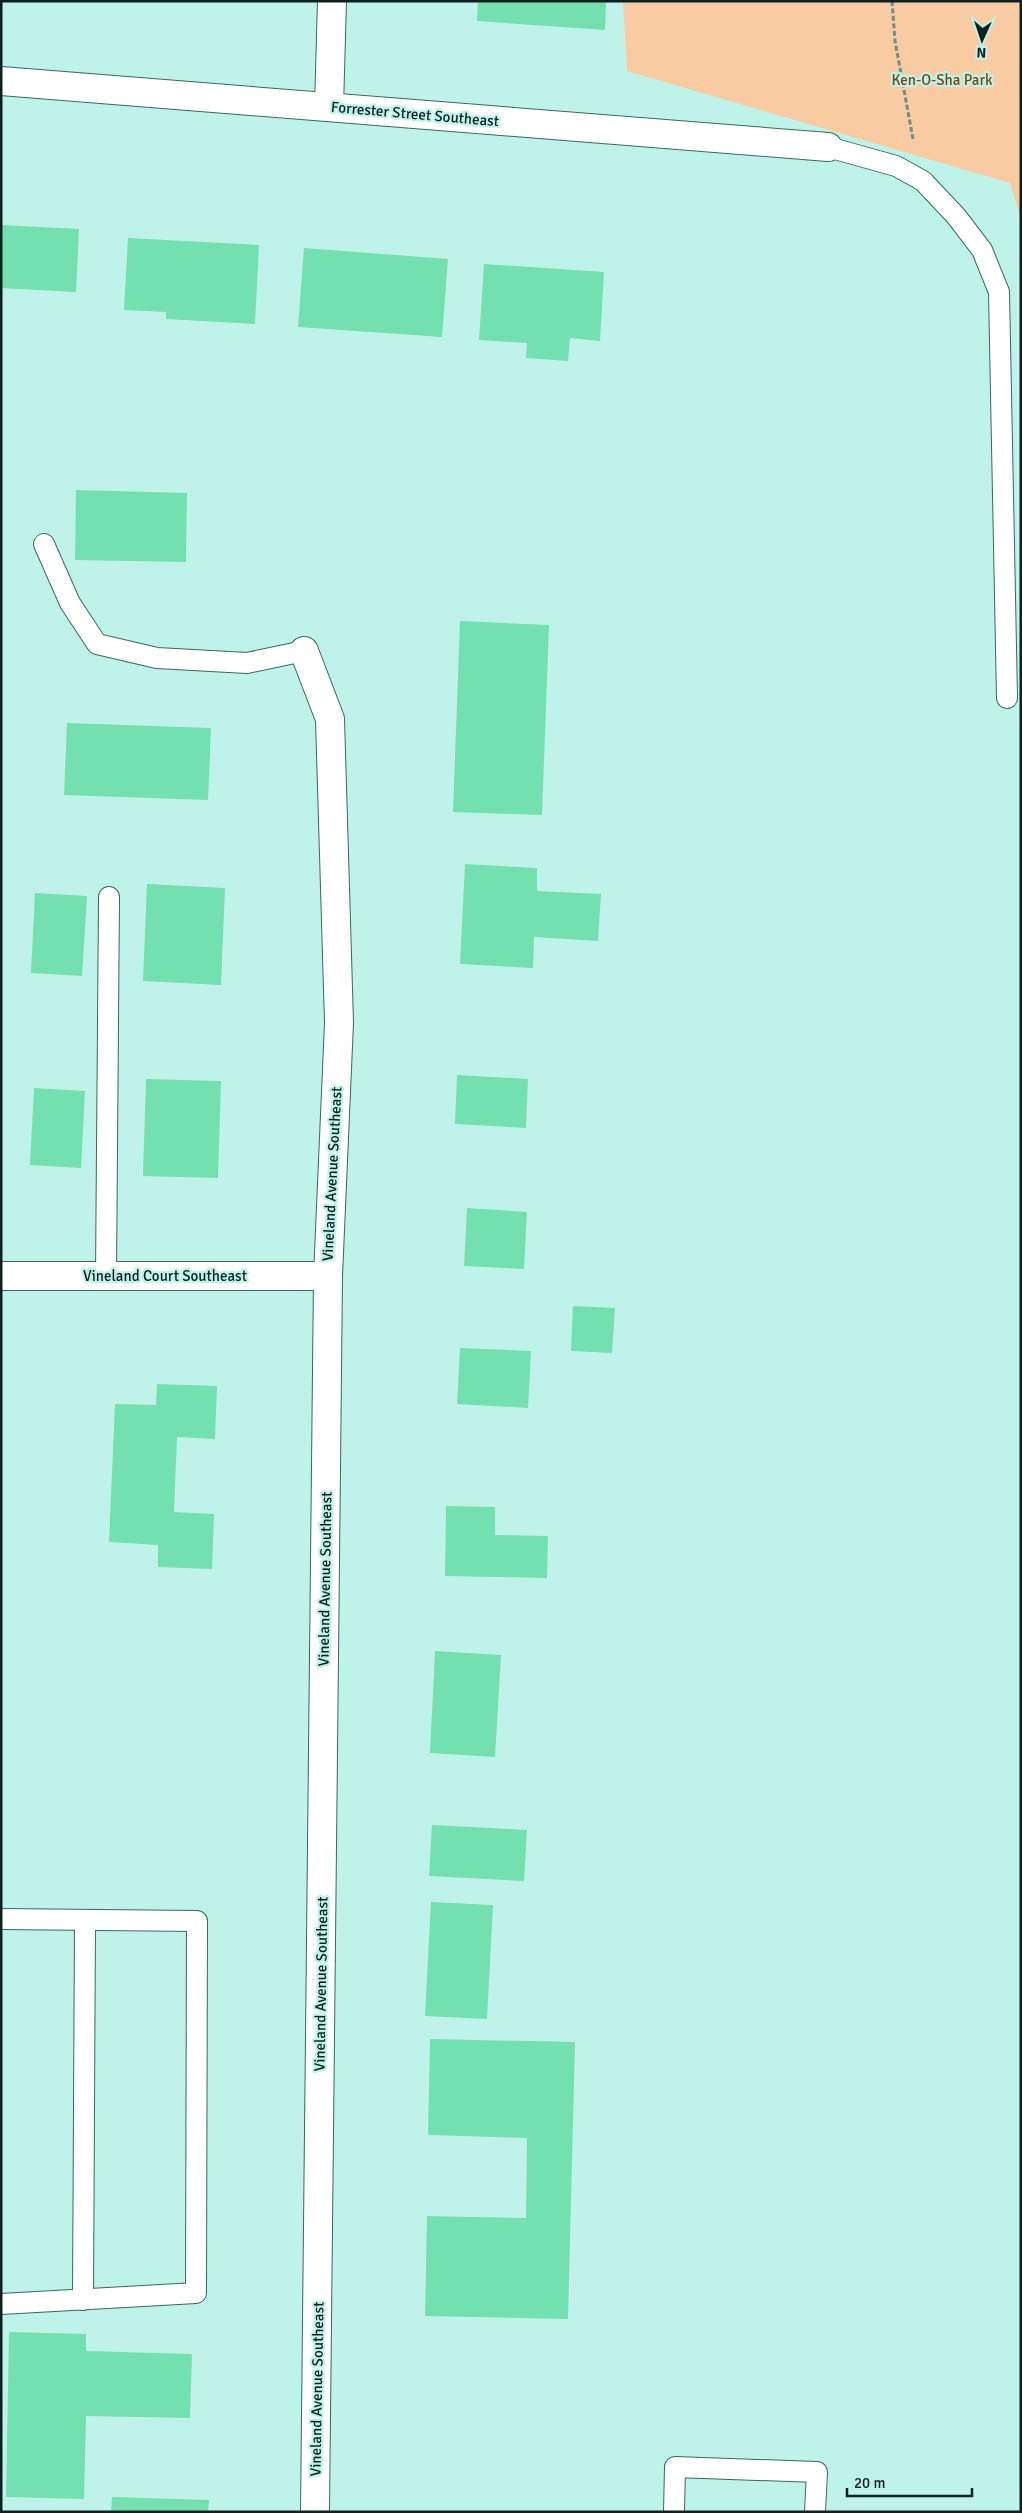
<svg xmlns="http://www.w3.org/2000/svg" width="1022" height="2513" font-family="Signika,sans-serif">
<style>
.green{fill:#f8cba3}
.building{fill:#74e0b0}
.lines{fill:none;stroke-linecap:round;stroke-linejoin:round}
.service-casing{stroke:#386962;stroke-width:22}
.minor-casing{stroke:#386962;stroke-width:30}
.path{stroke:#6a8f89;stroke-width:3;stroke-dasharray:5 2.5;stroke-linecap:butt}
.service{stroke:#fff;stroke-width:20}
.minor{stroke:#fff;stroke-width:28}
.labels{text-anchor:middle;stroke-width:4.5;stroke-linejoin:round;paint-order:stroke}
.park-label{font-size:15px;fill:#764611;stroke:#bff3ea}
.street-label{font-size:15px;fill:#0d221f;stroke:#bff3ea}
</style>
<rect width="100%" height="100%" fill="#bff3ea"/>
<!-- green -->
<path class="green" d="M623,1h398v217l-11,-35 -383,-112z"/>
<!-- building -->
<g class="building">
<path d="M478,1h128l-1,29 -128,-9z"/>
<path d="M1,225l78,4 -3,63 -75,-4z"/>
<path d="M128,238l131,7 -4,79 -89,-5v-7l-42,-2z"/>
<path d="M304,248l144,11 -6,78 -144,-10z"/>
<path d="M484,264l120,8 -4,69 -30,-3 -2,23 -42,-3 1,-15 -48,-3z"/>
<path d="M76,490l111,3 -1,69 -111,-2z"/>
<path d="M460,621l89,4 -7,190 -89,-3z"/>
<path d="M67,723l144,5 -3,72 -144,-5z"/>
<path d="M465,864l72,4v23l64,3 -3,47 -64,-4 -1,31 -73,-4z"/>
<path d="M147,884l78,4 -4,97 -78,-4z"/>
<path d="M35,893l52,3 -5,80 -51,-3z"/>
<path d="M457,1075l71,4 -2,49 -71,-4z"/>
<path d="M146,1079l75,2 -3,97 -75,-2z"/>
<path d="M34,1088l51,3 -4,77 -51,-3z"/>
<path d="M467,1208l60,4 -3,57 -60,-3z"/>
<path d="M573,1306l42,2 -3,45 -41,-2z"/>
<path d="M460,1348l71,3 -3,57 -71,-4z"/>
<path d="M157,1384l60,2 -2,53 -38,-2 -3,75 40,2 -2,55 -54,-2v-22l-49,-3 6,-138 41,1z"/>
<path d="M446,1506l49,1v28l53,1 -1,42 -102,-2z"/>
<path d="M435,1651l66,4 -6,102 -65,-4z"/>
<path d="M432,1825l95,5 -3,51 -95,-5z"/>
<path d="M431,1902l62,3 -6,114 -62,-3z"/>
<path d="M430,2039l145,3 -7,277 -143,-3 2,-100 99,2 1,-80 -99,-3z"/>
<path d="M9,2332l77,2v17l106,3 -2,64 -104,-2 -2,83 -78,-2z"/>
<path d="M112,2497l97,3 -1,12h-97z"/>
</g>
<g class="lines">
<!-- service casing -->
<g class="service-casing">
<g id="service">
<path d="M828,147l68,19 27,15 33,35 26,34 17,42 8,406"/>
<path d="M44,544l26,59 27,41 60,14 90,5 57,-12"/>
<path d="M106,1276l3,-379"/>
<path d="M1,1919l196,2 -1,372 -195,11"/>
<path d="M83,2300l2,-380"/>
<path d="M674,2512l1,-45 142,5 -2,40"/>
</g>
</g>
<!-- minor casing -->
<g class="minor-casing">
<g id="minor">
<path d="M1,81l827,66"/>
<path d="M329,107l3,-106"/>
<path d="M304,651l26,68 9,304 -11,253 -13,1236"/>
<path d="M1,1276h327"/>
</g>
</g>
<!-- path -->
<path class="path" d="M892,1l3,40 18,98"/>
<!-- service -->
<use href="#service" class="service"/>
<!-- minor -->
<use href="#minor" class="minor"/>
</g>
<g class="labels">
<!-- park labels -->
<g class="park-label">
<text x="942" y="85">Ken-O-Sha Park</text>
</g>
<!-- street labels -->
<g class="street-label">
<text transform="translate(415 114) rotate(5)" y="5">Forrester Street Southeast</text>
<text transform="translate(332 1174) rotate(-87)" y="5">Vineland Avenue Southeast</text>
<text x="165" y="1281">Vineland Court Southeast</text>
<text transform="translate(325 1579) rotate(-89)" y="5">Vineland Avenue Southeast</text>
<text transform="translate(321 1984) rotate(-89)" y="5">Vineland Avenue Southeast</text>
<text transform="translate(317 2389) rotate(-89)" y="5">Vineland Avenue Southeast</text>
</g>
</g>
<!-- border -->
<rect width="1022" height="2513" fill="none" stroke="#0d221f" stroke-width="5"/>
<!-- north arrow -->
<g transform="translate(982 40) rotate(183)" stroke="#bff3ea" stroke-width="4" paint-order="stroke">
<path d="M0-4L9 19L0 12L-9 19Z" fill="#0d221f"/>
<text y="-8" font-size="14" font-weight="bold" text-anchor="middle" fill="#0d221f">N</text>
</g>
<!-- scale -->
<path d="M847 2488v8h125v-8" fill="none" stroke="#0d221f" stroke-width="2.5"/>
<text x="854" y="2488" font-size="15" fill="#0d221f" stroke="#bff3ea" stroke-width="4" paint-order="stroke">20 m</text>
</svg>
